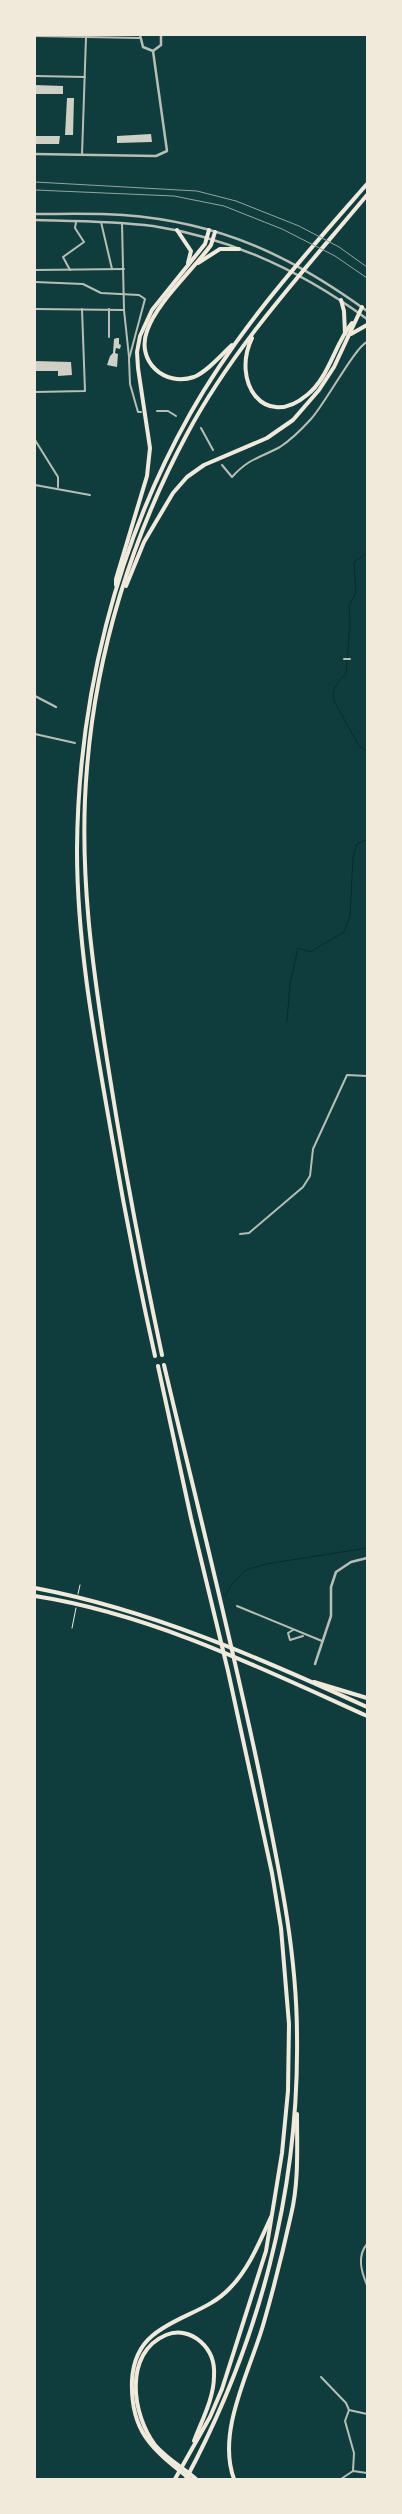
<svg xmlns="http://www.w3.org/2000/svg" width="402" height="2514" font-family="Ubuntu,sans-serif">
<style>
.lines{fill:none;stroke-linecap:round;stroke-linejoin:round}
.stream{stroke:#0a2a2b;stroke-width:1}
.building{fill:#cfcfc3}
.path{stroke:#f1e9da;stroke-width:1}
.minor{stroke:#b8beb3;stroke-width:2}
.tertiary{stroke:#b8beb3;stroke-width:2.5}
.trunk{stroke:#f1e9da;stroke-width:4}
.motorway{stroke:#f1e9da;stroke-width:4}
.rail{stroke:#97a49c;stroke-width:1}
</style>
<rect width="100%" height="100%" fill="#0f3d3e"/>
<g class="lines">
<!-- stream -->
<g class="stream">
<path d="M367,553l-13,9 2,31 -7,13 1,19 -4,49c-9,9 -15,14 -12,27l25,45 8,5"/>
<path d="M287,1021l3,-37 8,-36 12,4 34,-20 6,-16 3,-59 4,-13 10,-5"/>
<path d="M225,1596l7,-12 14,-14 20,-6 101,-16"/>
</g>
</g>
<!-- building -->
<g class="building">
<path d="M35,85l28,1v8h-28z"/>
<path d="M67,98h7l-1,37h-8z"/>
<path d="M151,134l1,8 -35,1v-7z"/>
<path d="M35,136h25l-1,8h-24z"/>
<path d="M117,338h2v6l2,1 -1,4 -4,-1 -1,5 3,1 -1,13 -10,-2 3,-9 3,-3 1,-14z"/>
<path d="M35,361l36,1 1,13 -14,1v-5h-23z"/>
</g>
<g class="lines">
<!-- path -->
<g class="path">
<path d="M78,1594l2,-9"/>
<path d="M72,1628l4,-20"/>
</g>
<!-- minor -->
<g class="minor">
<path d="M35,36l105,2"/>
<path d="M35,76l50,1"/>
<path d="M82,155l4,-118"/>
<path d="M101,222l11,47"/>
<path d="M35,270l89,-1"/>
<path d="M70,270l-7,-13 21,-15 -9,-14 1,-6"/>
<path d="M35,282l48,2 18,9 38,2 6,4 -16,60 1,25 8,28h3"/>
<path d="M35,309l89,1 -2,-87"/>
<path d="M109,309v28"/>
<path d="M124,310l5,47"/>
<path d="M35,392l50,-1 -3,-82"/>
<path d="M157,411h11l8,5"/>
<path d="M201,428l12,22"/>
<path d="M35,440l23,37v10"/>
<path d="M222,465l10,12c17,-19 28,-19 48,-30 12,-8 22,-18 31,-28 14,-15 44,-72 56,-77"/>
<path d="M35,485l55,10"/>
<path d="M344,659h6"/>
<path d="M35,734l40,9"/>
<path d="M240,1234l9,-1 54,-46 7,-11 3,-27 34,-74 20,1"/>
<path d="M237,1606l85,35"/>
<path d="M293,1630l-5,3 2,7 13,-4"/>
<path d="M367,2244c-10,12 -6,27 0,41"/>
<path d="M321,2377l25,26 3,7 -4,11 9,32 -1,18"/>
<path d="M349,2410l18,4"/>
<path d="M341,2479l12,-8 14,2"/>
</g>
<!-- tertiary -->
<g class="tertiary">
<path d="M140,35l3,12 10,4 8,-6v-10"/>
<path d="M35,154l121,2 11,-5 -14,-100"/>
<path d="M35,214c29,0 59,-1 88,1 96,7 167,40 244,96"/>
<path d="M35,220c39,1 79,1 118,6 78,12 150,46 214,93"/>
<path d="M35,696l21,11"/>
<path d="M315,1664l16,-48v-29l5,-15 15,-10 16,-4"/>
</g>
<!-- trunk -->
<g class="trunk">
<path d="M177,230l14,21 -3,12"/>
<path d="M215,232l-4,13c-18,25 -55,58 -64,86 -11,30 17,56 47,46 14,-6 26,-21 38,-32"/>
<path d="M198,263l22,-14h19"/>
<path d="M341,300l3,11 1,23"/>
<path d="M351,334l16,-9"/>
<path d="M252,338c-21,43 12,93 55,57 22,-17 28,-52 45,-72"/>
<path d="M116,585v-6l31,-103 3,-28 -12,-80 -1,-16 3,-16 12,-26 53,-66 4,-14"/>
<path d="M126,586l18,-44 29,-49 14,-16 17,-12 63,-27 26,-18 26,-30 15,-23 28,-60"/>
<path d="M162,1355c-20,-94 -38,-188 -53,-283 -16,-101 -31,-202 -22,-304 9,-115 45,-232 100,-334 47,-88 116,-162 180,-239"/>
<path d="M155,1356c-17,-76 -32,-153 -45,-230 -16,-91 -33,-183 -33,-276 1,-151 39,-304 113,-436 48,-85 113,-157 177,-230"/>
<path d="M164,1365c33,140 69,280 98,421 17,83 35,166 35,251 2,154 -38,306 -111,442"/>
<path d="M158,1366l33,152 37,153 44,202 9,55 8,96 -1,67 -6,62 -16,98 -44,138 -12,28 -35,62"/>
<path d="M194,2441c8,-21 20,-43 20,-65 1,-14 -3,-25 -13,-34 -10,-9 -23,-12 -35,-7 -43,18 -34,80 -11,110 11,13 28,23 41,34"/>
<path d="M190,2479c-38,-30 -60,-47 -58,-99 1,-16 7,-33 20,-44 23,-20 56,-25 77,-47 20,-20 31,-48 42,-72"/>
<path d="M234,2479c-18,-48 17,-110 30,-157 10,-35 19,-71 27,-107 8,-33 6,-67 6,-101"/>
</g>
<!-- motorway -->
<g class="motorway">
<path d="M35,1588c116,22 225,70 332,119"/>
<path d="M35,1596c116,18 226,72 332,120"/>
<path d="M314,1682l53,16"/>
</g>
<!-- rail -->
<g class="rail">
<path d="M35,182l162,9 39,10 63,25 40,21 28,20"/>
<path d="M35,190l139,6 50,10 58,23 53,27 32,22"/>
</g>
</g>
<!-- border -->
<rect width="402" height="2514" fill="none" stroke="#f1e9da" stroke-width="72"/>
</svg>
